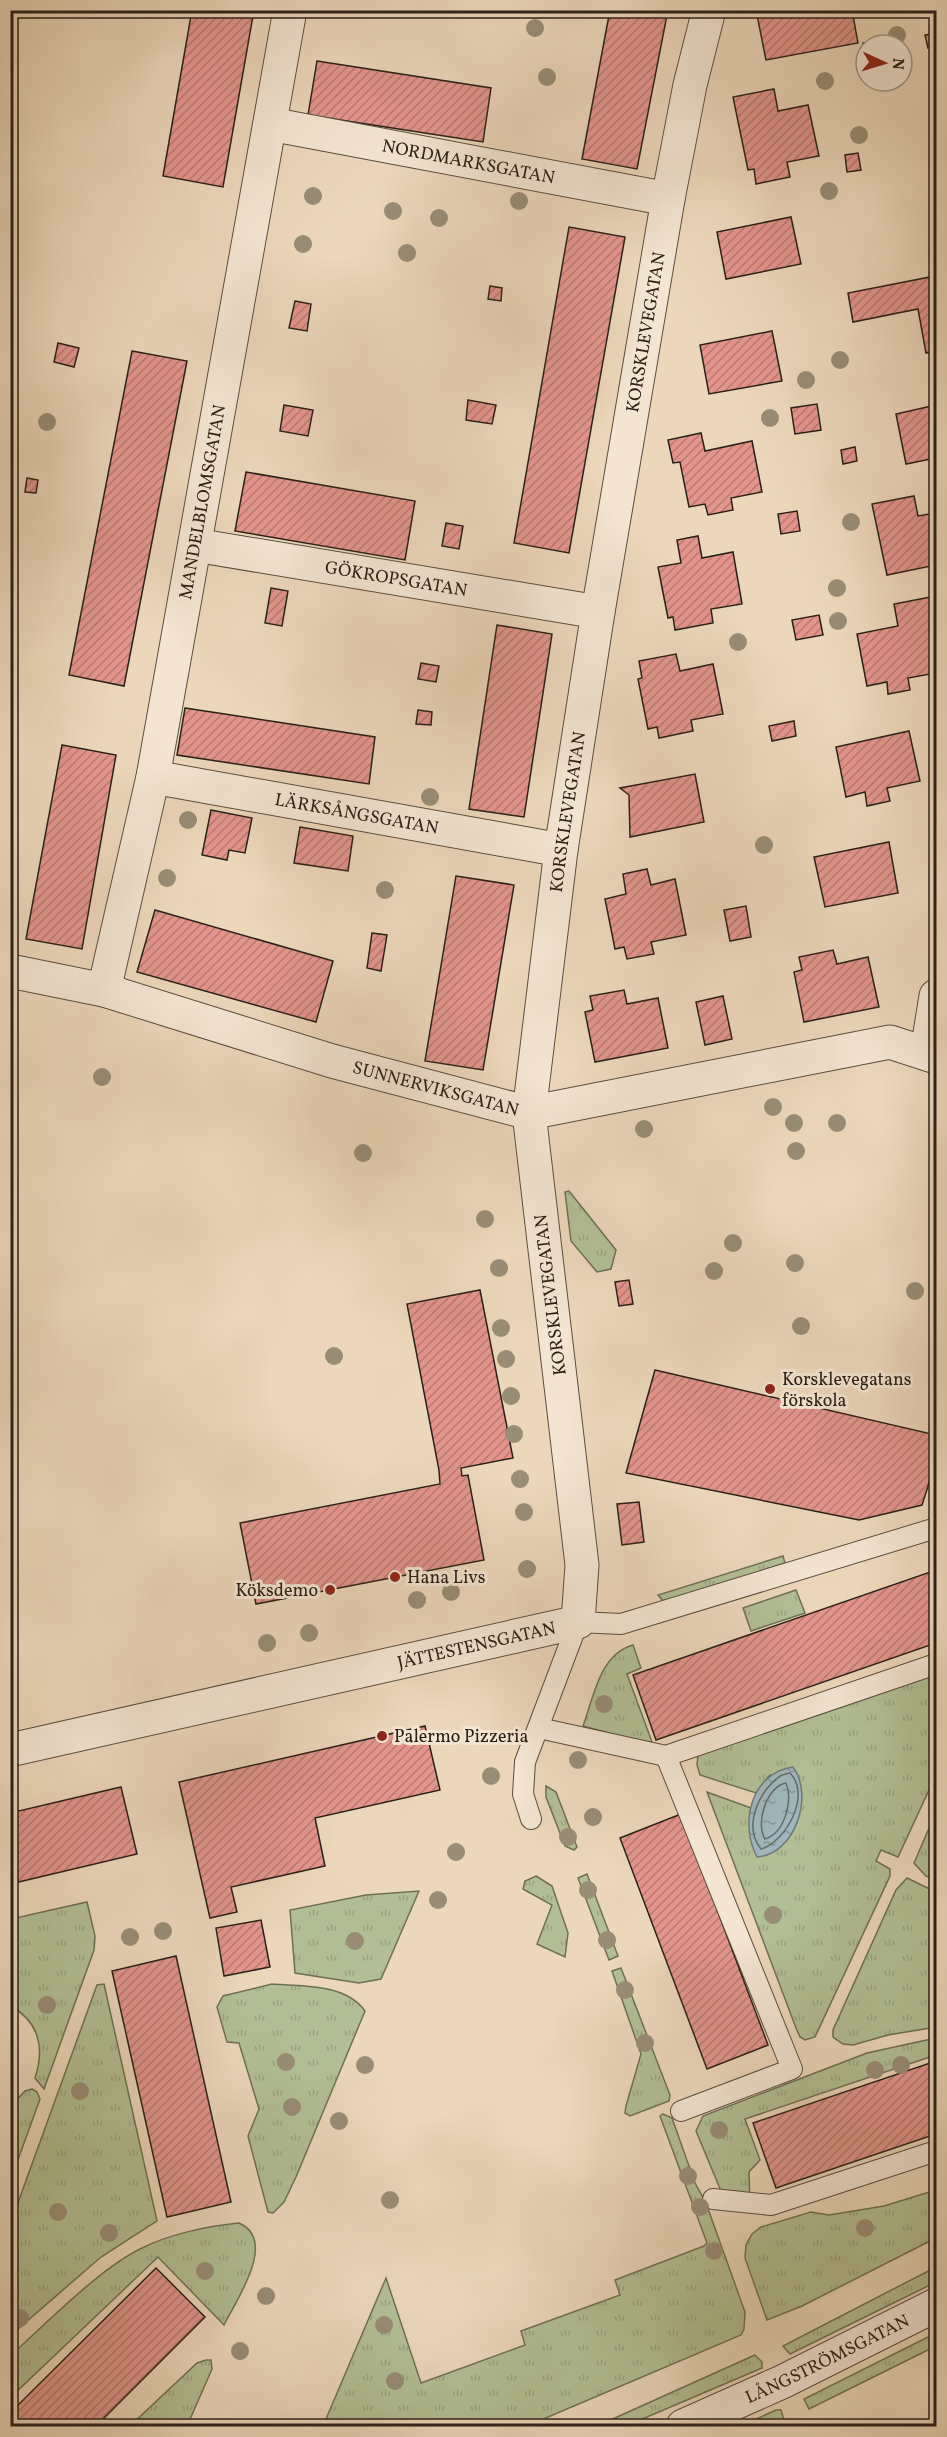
<svg xmlns="http://www.w3.org/2000/svg" width="947" height="2437" font-family="Vollkorn,serif">
<style>
.grass{fill:url(#grass-tufts);stroke:#6e7056;stroke-width:1.5}
.water{fill:url(#water-ripples);stroke:#717a7a;stroke-width:1.5}
.lines{fill:none;stroke-linecap:round;stroke-linejoin:round}
.shore{stroke:#656b6a;stroke-width:1.5}
.building{fill:url(#building-hatch);stroke:#2a2018;stroke-width:1.5}
.service-casing{stroke:#5a4e40;stroke-width:22}
.minor-casing{stroke:#5a4e40;stroke-width:35}
.tertiary-casing{stroke:#5a4e40;stroke-width:35}
.service{stroke:#f3e5d2;stroke-width:20}
.minor{stroke:#f3e5d2;stroke-width:33}
.tertiary{stroke:#f3e5d2;stroke-width:33}
.tree{fill:#988d75}
.poi-dot{fill:#8f2418;stroke:#f3e5d2;stroke-width:2}
.labels{text-anchor:middle;stroke-width:6;stroke-linejoin:round;paint-order:stroke}
.street-label{font-size:18px;fill:#2a2018;stroke:#f3e5d2}
.poi-label{font-size:18px;fill:#2a2018;stroke:#f3e5d2;text-anchor:start}
</style>
<defs>
<pattern id="grass-tufts" width="24" height="20" patternUnits="userSpaceOnUse" patternTransform="scale(1.5)"><rect width="24" height="20" fill="#b2bf94"/><path d="M3 7l-1-3M5 7V3M7 7l1-3M15 17l-1-3M17 17v-4M19 17l1-3" fill="none" stroke="#99a47f"/></pattern>
<pattern id="water-ripples" width="26" height="14" patternUnits="userSpaceOnUse" patternTransform="scale(1.5)"><rect width="26" height="14" fill="#a0b6bc"/><path d="M2 4q2-2 4 0t4 0M15 11q2-2 4 0t4 0" fill="none" stroke="#839498"/></pattern>
<pattern id="building-hatch" width="6" height="6" patternUnits="userSpaceOnUse" patternTransform="scale(1.5)"><rect width="6" height="6" fill="#e3958c"/><path d="M-1 1l2-2M0 6l6-6M5 7l2-2" fill="none" stroke="#b87971"/></pattern>
</defs>
<rect width="100%" height="100%" fill="#ecd7ba"/>
<filter id="stains"><feTurbulence type="fractalNoise" baseFrequency=".00333" numOctaves="4"/><feColorMatrix values="0 0 0 0 .2 0 0 0 0 .09 0 0 0 0 .02 0 0 0 .5 -.17"/></filter>
<radialGradient id="worn" r=".72"><stop offset=".6" stop-color="#630" stop-opacity="0"/><stop offset="1" stop-color="#630" stop-opacity=".3"/></radialGradient>
<!-- grass -->
<g class="grass">
<path d="M569,1191l47,59 -5,19 -14,3 -26,-31 -6,-49z"/>
<path d="M783,1556l2,7 -120,40 -7,-8z"/>
<path d="M796,1590l9,23 -54,18 -8,-23z"/>
<path d="M633,1645l8,23 -14,6 25,68 -2,2 -67,-18c11,-30 17,-72 50,-81z"/>
<path d="M936,1674v101l-38,82 -17,-7 -5,11 14,8v7l-75,161 -10,3 -5,-3 -4,-9 -89,-236 44,16 -1,4 37,27 12,-23 -29,-41 -14,18 -56,-18 -3,-10 1,-10z"/>
<path d="M546,1786l10,6 21,55 -3,3 -9,-4 -19,-49z"/>
<path d="M936,1812v68l-10,-4 -12,-13z"/>
<path d="M587,1874l31,82 -9,4 -31,-82z"/>
<path d="M536,1876l16,10 16,47 -3,24 -28,-13 15,-39 -29,-16 2,-8z"/>
<path d="M907,1878l29,14v135l-48,8 -35,10 -10,-1 -10,-7v-7l63,-140z"/>
<path d="M419,1891l-38,88 -22,4 -64,-10 -5,-63 76,-15z"/>
<path d="M87,1902l8,34 -1,14 -50,139 -9,-11c10,-30 4,-56 -24,-72v-87z"/>
<path d="M621,1968l49,127 -1,6 -39,15 -5,-3 1,-7 15,-52 -29,-83z"/>
<path d="M104,1984l53,237 -56,36 -90,78v-113l86,-237z"/>
<path d="M272,1984c31,2 74,0 93,27l-69,166 -12,25 -11,11 -5,-1 -20,-76 11,-27 -20,-66 -12,-1 -10,-35 6,-11z"/>
<path d="M936,2038v17l-191,64 15,41 -11,12 1,31h-24l-30,-72 7,-15 164,-63z"/>
<path d="M32,2089l5,3 3,7 -29,80v-73l14,-15z"/>
<path d="M663,2114l9,4 23,65 11,20 39,109 -1,17 -3,6 -214,91h-204l63,-148 35,105 104,-38 -4,-14 99,-36 -5,-15 89,-34 3,-3 -47,-127z"/>
<path d="M936,2190v48l-134,68 -35,14 -22,-62 1,-13 6,-11 9,-7 50,-15 18,3 55,-9z"/>
<path d="M239,2223c39,17 -2,76 -15,102l-66,-68 -147,140v-42c36,-32 89,-87 131,-107 28,-14 66,-22 97,-25z"/>
<path d="M936,2267v14l-2,2 -144,71 -7,-8z"/>
<path d="M936,2333v13l-127,63 -5,-10z"/>
<path d="M755,2355l7,7v6l-136,58h-29z"/>
<path d="M206,2360h5l1,9 -25,57h-57l67,-63z"/>
<path d="M776,2410h5l4,13 -9,3h-35z"/>
</g>
<!-- water -->
<path class="water" d="M793,1767c21,28 3,87 -36,90 -18,-34 -6,-84 36,-90z"/>
<g class="lines">
<!-- shore -->
<g class="shore">
<path d="M782,1775l8,-2c22,23 -5,69 -29,76 -19,-23 -1,-61 21,-74z"/>
<path d="M786,1783c7,17 -1,50 -21,56 -10,-16 2,-53 21,-56z"/>
</g>
</g>
<!-- building -->
<g class="building">
<path d="M192,10h62l-31,177 -60,-11z"/>
<path d="M610,10h58l-31,159 -55,-10z"/>
<path d="M756,10h96l6,33 -92,17z"/>
<path d="M936,33v13l-8,2 -3,-13z"/>
<path d="M890,39v6h-24v12l-3,-14z"/>
<path d="M317,61l174,27 -8,54 -175,-27z"/>
<path d="M774,89l4,22 30,-6 11,51 -32,6 3,15 -34,7 -2,-15 -6,1 -15,-73z"/>
<path d="M858,153l3,17 -14,2 -2,-17z"/>
<path d="M791,217l10,47 -75,15 -9,-47z"/>
<path d="M569,227l56,10 -56,316 -55,-10z"/>
<path d="M930,277l4,22h2v52l-10,2 -8,-44 -65,13 -5,-29z"/>
<path d="M490,286l12,2 -1,13 -13,-2z"/>
<path d="M295,301l16,3 -4,27 -18,-3z"/>
<path d="M772,331l10,50 -73,13 -9,-49z"/>
<path d="M58,343l21,5 -5,19 -20,-5z"/>
<path d="M132,351l55,10 -63,325 -55,-11z"/>
<path d="M468,400l28,5 -4,19 -26,-4z"/>
<path d="M817,404l4,26 -26,4 -4,-26z"/>
<path d="M284,405l29,5 -5,26 -28,-5z"/>
<path d="M936,405v53l-30,6 -10,-50z"/>
<path d="M701,433l4,18 47,-10 10,51 -31,6 2,12 -25,5 -3,-11 -16,3 -9,-45 -7,1 -5,-23z"/>
<path d="M855,447l2,14 -14,3 -2,-14z"/>
<path d="M246,472l169,29 -10,59 -170,-29z"/>
<path d="M27,478l11,2 -2,13 -11,-1z"/>
<path d="M914,496l4,20 18,-3v52l-49,10 -15,-71z"/>
<path d="M797,511l3,20 -19,3 -3,-20z"/>
<path d="M446,523l17,3 -4,23 -17,-3z"/>
<path d="M698,536l4,22 31,-6 9,52 -31,5 2,14 -38,7 -2,-13 -5,1 -10,-51 23,-4 -4,-23z"/>
<path d="M271,588l17,3 -6,35 -17,-3z"/>
<path d="M936,596v29l-6,1 6,47 -28,5 2,12 -22,4 -1,-12 -20,4 -10,-52 41,-8 -4,-22z"/>
<path d="M819,615l4,20 -27,5 -4,-20z"/>
<path d="M497,625l55,9 -28,183 -55,-8z"/>
<path d="M676,654l4,17 33,-7 10,50 -32,6 2,11 -34,7 -2,-11 -9,2 -10,-50 4,-1 -3,-17z"/>
<path d="M421,663l18,3 -3,16 -18,-3z"/>
<path d="M185,708l190,29 -6,47 -192,-29z"/>
<path d="M418,710l14,2 -1,13 -15,-1z"/>
<path d="M794,721l2,15 -24,5 -3,-15z"/>
<path d="M909,731l11,50 -33,7 3,13 -23,5 -2,-14 -19,5 -10,-50z"/>
<path d="M62,745l54,10 -34,194 -56,-10z"/>
<path d="M695,774l9,48 -74,15 -1,-42 -9,-7z"/>
<path d="M211,810l41,8 -7,35 -16,-3 -2,10 -25,-5z"/>
<path d="M300,827l53,9 -5,35 -54,-8z"/>
<path d="M889,842l9,51 -73,14 -11,-50z"/>
<path d="M647,869l4,16 24,-6 11,56 -35,7 3,12 -27,5 -3,-12 -9,2 -10,-50 21,-5 -3,-20z"/>
<path d="M456,876l58,9 -31,185 -58,-9z"/>
<path d="M746,906l5,31 -21,4 -6,-31z"/>
<path d="M155,910l178,51 -17,61 -179,-50z"/>
<path d="M372,933l15,2 -6,36 -14,-3z"/>
<path d="M833,950l4,14 31,-7 11,50 -75,15 -10,-50 8,-2 -3,-13z"/>
<path d="M624,990l3,14 31,-6 10,50 -73,14 -10,-50 8,-2 -3,-14z"/>
<path d="M723,996l9,43 -27,6 -9,-43z"/>
<path d="M629,1280l4,24 -14,2 -4,-24z"/>
<path d="M480,1290l33,168 -52,10 1,8 6,-1 16,85 -228,44 -16,-81 200,-39 -1,-14 -32,-166z"/>
<path d="M655,1370l281,65v26l-14,44 -63,15 -233,-47z"/>
<path d="M639,1502l5,40 -22,3 -5,-41z"/>
<path d="M936,1570v73l-280,97 -23,-65z"/>
<path d="M425,1726l15,64 -125,28 10,48 -94,21 6,25 -27,6 -31,-136z"/>
<path d="M121,1787l16,67 -127,30v-71z"/>
<path d="M681,1814l87,231 -61,24 -87,-231z"/>
<path d="M261,1920l9,47 -46,9 -8,-48z"/>
<path d="M176,1956l55,246 -64,15 -55,-246z"/>
<path d="M936,2061v73l-160,54 -23,-65z"/>
<path d="M156,2268l49,49 -109,109h-86v-13z"/>
</g>
<g class="lines">
<!-- service casing -->
<g class="service-casing">
<g id="service">
<path d="M539,1728l127,28"/>
<path d="M531,1819l-8,-25 2,-32 53,-140 43,2 315,-96"/>
<path d="M681,2111l111,-42 -126,-313 270,-92"/>
<path d="M713,2199l58,6 165,-54"/>
</g>
</g>
<!-- minor casing -->
<g class="minor-casing">
<g id="minor">
<path id="s1" d="M270,124l398,75"/>
<path id="s2" d="M195,545l403,67"/>
<path id="s3" d="M153,777l408,73"/>
<path id="s4" d="M10,971l94,19 228,71 197,52 361,-71 46,15"/>
<path id="s5" d="M104,990l49,-213 137,-767"/>
<path d="M927,1052l9,-56"/>
<path id="s6" d="M10,1750l568,-128 4,-57 -53,-452 32,-263 37,-238 70,-413 22,-114 19,-75"/>
</g>
</g>
<!-- tertiary casing -->
<g class="tertiary-casing">
<g id="tertiary">
<path id="s7" d="M683,2426l99,-44 154,-77"/>
</g>
</g>
<!-- service -->
<use href="#service" class="service"/>
<!-- minor -->
<use href="#minor" class="minor"/>
<!-- tertiary -->
<use href="#tertiary" class="tertiary"/>
</g>
<!-- trees -->
<g class="tree">
<circle cx="535" cy="28" r="9"/>
<circle cx="897" cy="35" r="9"/>
<circle cx="547" cy="77" r="9"/>
<circle cx="825" cy="81" r="9"/>
<circle cx="859" cy="135" r="9"/>
<circle cx="829" cy="191" r="9"/>
<circle cx="313" cy="196" r="9"/>
<circle cx="519" cy="201" r="9"/>
<circle cx="393" cy="211" r="9"/>
<circle cx="439" cy="218" r="9"/>
<circle cx="303" cy="244" r="9"/>
<circle cx="407" cy="253" r="9"/>
<circle cx="840" cy="360" r="9"/>
<circle cx="806" cy="380" r="9"/>
<circle cx="770" cy="418" r="9"/>
<circle cx="47" cy="422" r="9"/>
<circle cx="851" cy="522" r="9"/>
<circle cx="837" cy="588" r="9"/>
<circle cx="838" cy="621" r="9"/>
<circle cx="738" cy="642" r="9"/>
<circle cx="430" cy="797" r="9"/>
<circle cx="188" cy="820" r="9"/>
<circle cx="764" cy="845" r="9"/>
<circle cx="167" cy="878" r="9"/>
<circle cx="385" cy="890" r="9"/>
<circle cx="102" cy="1077" r="9"/>
<circle cx="773" cy="1107" r="9"/>
<circle cx="794" cy="1123" r="9"/>
<circle cx="837" cy="1123" r="9"/>
<circle cx="644" cy="1129" r="9"/>
<circle cx="796" cy="1151" r="9"/>
<circle cx="363" cy="1153" r="9"/>
<circle cx="485" cy="1219" r="9"/>
<circle cx="733" cy="1243" r="9"/>
<circle cx="795" cy="1263" r="9"/>
<circle cx="499" cy="1268" r="9"/>
<circle cx="714" cy="1271" r="9"/>
<circle cx="915" cy="1291" r="9"/>
<circle cx="801" cy="1326" r="9"/>
<circle cx="501" cy="1328" r="9"/>
<circle cx="334" cy="1356" r="9"/>
<circle cx="506" cy="1359" r="9"/>
<circle cx="511" cy="1396" r="9"/>
<circle cx="514" cy="1434" r="9"/>
<circle cx="520" cy="1479" r="9"/>
<circle cx="524" cy="1512" r="9"/>
<circle cx="527" cy="1569" r="9"/>
<circle cx="451" cy="1592" r="9"/>
<circle cx="417" cy="1600" r="9"/>
<circle cx="309" cy="1633" r="9"/>
<circle cx="267" cy="1643" r="9"/>
<circle cx="604" cy="1704" r="9"/>
<circle cx="578" cy="1760" r="9"/>
<circle cx="491" cy="1776" r="9"/>
<circle cx="593" cy="1817" r="9"/>
<circle cx="568" cy="1837" r="9"/>
<circle cx="456" cy="1852" r="9"/>
<circle cx="588" cy="1890" r="9"/>
<circle cx="438" cy="1900" r="9"/>
<circle cx="773" cy="1915" r="9"/>
<circle cx="163" cy="1931" r="9"/>
<circle cx="130" cy="1937" r="9"/>
<circle cx="607" cy="1940" r="9"/>
<circle cx="355" cy="1941" r="9"/>
<circle cx="625" cy="1990" r="9"/>
<circle cx="47" cy="2005" r="9"/>
<circle cx="645" cy="2043" r="9"/>
<circle cx="286" cy="2062" r="9"/>
<circle cx="365" cy="2065" r="9"/>
<circle cx="901" cy="2065" r="9"/>
<circle cx="875" cy="2070" r="9"/>
<circle cx="80" cy="2091" r="9"/>
<circle cx="292" cy="2107" r="9"/>
<circle cx="339" cy="2121" r="9"/>
<circle cx="719" cy="2130" r="9"/>
<circle cx="688" cy="2176" r="9"/>
<circle cx="390" cy="2200" r="9"/>
<circle cx="700" cy="2207" r="9"/>
<circle cx="58" cy="2212" r="9"/>
<circle cx="865" cy="2228" r="9"/>
<circle cx="109" cy="2233" r="9"/>
<circle cx="714" cy="2251" r="9"/>
<circle cx="205" cy="2271" r="9"/>
<circle cx="266" cy="2296" r="9"/>
<circle cx="20" cy="2318" r="9"/>
<circle cx="384" cy="2325" r="9"/>
<circle cx="240" cy="2351" r="9"/>
<circle cx="395" cy="2381" r="9"/>
</g>
<!-- markers -->
<g class="poi-dot">
<circle cx="770" cy="1389" r="6"/>
<circle cx="395" cy="1577" r="6"/>
<circle cx="330" cy="1590" r="6"/>
<circle cx="382" cy="1736" r="6"/>
</g>
<g class="labels">
<!-- street labels -->
<g class="street-label">
<text dy="6" stroke="none"><textPath href="#s1" startOffset="202">NORDMARKSGATAN</textPath></text>
<text dy="6" stroke="none"><textPath href="#s6" startOffset="1884">KORSKLEVEGATAN</textPath></text>
<text dy="6" stroke="none"><textPath href="#s5" startOffset="498">MANDELBLOMSGATAN</textPath></text>
<text dy="6" stroke="none"><textPath href="#s2" startOffset="204">GÖKROPSGATAN</textPath></text>
<text dy="6" stroke="none"><textPath href="#s3" startOffset="207">LÄRKSÅNGSGATAN</textPath></text>
<text dy="6" stroke="none"><textPath href="#s6" startOffset="1398">KORSKLEVEGATAN</textPath></text>
<text dy="6" stroke="none"><textPath href="#s4" startOffset="442">SUNNERVIKSGATAN</textPath></text>
<text transform="translate(550 1295) rotate(-97)" y="6">KORSKLEVEGATAN</text>
<text dy="6" stroke="none"><textPath href="#s6" startOffset="478">JÄTTESTENSGATAN</textPath></text>
<text dy="6" stroke="none"><textPath href="#s7" startOffset="159">LÅNGSTRÖMSGATAN</textPath></text>
</g>
<!-- poi labels -->
<g class="poi-label">
<text x="782" y="1385">Korsklevegatans<tspan x="782" dy="21">förskola</tspan></text>
<text x="407" y="1583">Hana Livs</text>
<text x="318" y="1596" text-anchor="end">Köksdemo</text>
<text x="394" y="1742">Palermo Pizzeria</text>
</g>
</g>
<!-- margin -->
<rect width="947" height="2437" fill="none" stroke="#ecd7ba" stroke-width="36"/>
<rect x="12" y="12" width="923" height="2413" fill="none" stroke="#2a2018" stroke-width="3"/>
<rect x="18" y="18" width="911" height="2401" fill="none" stroke="#2a2018" stroke-width="1.5"/>
<!-- north arrow -->
<g transform="translate(884 63) rotate(94)"><circle r="28" fill="#f3e5d2" stroke="#a39688" stroke-width="1.5"/>
<path d="M0-4.5L10 22L0 15L-10 22Z" fill="#8f2418"/>
<text y="-9" font-size="16" font-weight="bold" text-anchor="middle" fill="#2a2018">N</text>
</g>
<rect width="100%" height="100%" filter="url(#stains)"/>
<rect width="100%" height="100%" fill="url(#worn)"/>
</svg>
